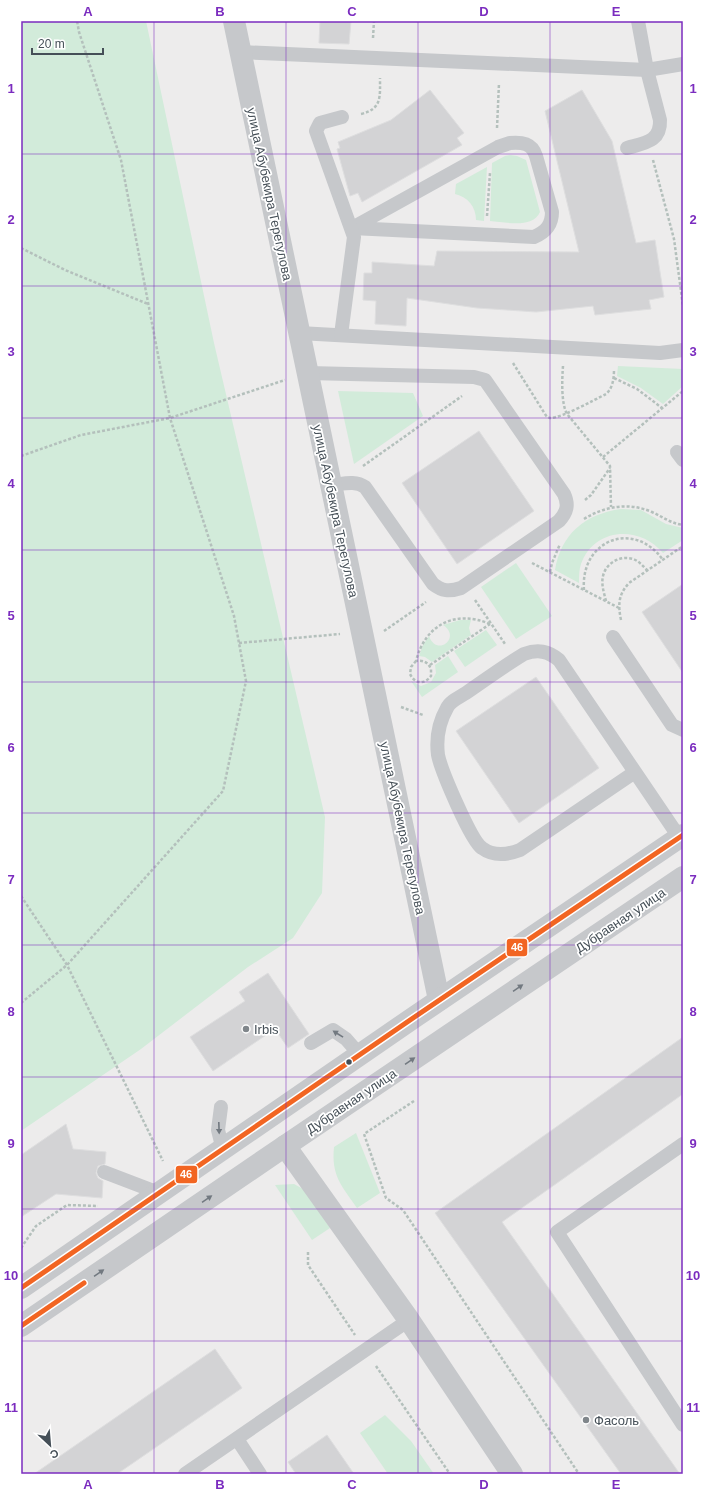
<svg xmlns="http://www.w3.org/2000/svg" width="704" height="1495" font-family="Helvetica,sans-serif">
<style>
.green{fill:#d2ebda}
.building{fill:#d3d3d5;stroke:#dededf}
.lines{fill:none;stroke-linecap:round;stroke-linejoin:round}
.path{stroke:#b4c0bc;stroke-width:2.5;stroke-dasharray:3 2;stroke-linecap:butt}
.service{stroke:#c6c8cb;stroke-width:14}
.minor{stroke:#c6c8cb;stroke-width:22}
.tertiary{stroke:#c6c8cb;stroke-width:22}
.bus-1-casing{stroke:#fff;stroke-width:8}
.bus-1{stroke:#f26522;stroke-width:5}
.oneway{fill:#727980}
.grid{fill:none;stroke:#7b2cbf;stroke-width:1;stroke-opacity:0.55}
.poi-dot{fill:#80868b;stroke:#fff;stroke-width:1.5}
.bus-dot{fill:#454f57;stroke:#fff;stroke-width:1.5}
.labels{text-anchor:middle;stroke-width:3.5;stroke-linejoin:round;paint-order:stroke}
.street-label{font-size:13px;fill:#454f57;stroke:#fff}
.poi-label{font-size:13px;fill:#454f57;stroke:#fff;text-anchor:start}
.line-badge{stroke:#fff;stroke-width:1.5}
.badge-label{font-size:11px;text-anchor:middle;font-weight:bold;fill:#fff}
.neatline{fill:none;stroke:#7b2cbf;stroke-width:1.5}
.grid-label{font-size:13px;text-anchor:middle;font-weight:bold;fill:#7b2cbf}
</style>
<rect width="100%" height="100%" fill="#edecec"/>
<!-- green -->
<g class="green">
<path d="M21,21h125l68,322 111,474 -3,76 -29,45 -45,29 -107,82 -120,82z"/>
<path d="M510,155l7,1 9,4 14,52c-7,17 -35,10 -50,9l2,-58 13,-7z"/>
<path d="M487,167l-3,54 -8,-1c0,-13 -8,-23 -21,-26l1,-10z"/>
<path d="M618,366l65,3v17l-20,18 -22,-16 -24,-12z"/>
<path d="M338,391l75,2 10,23 -69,48z"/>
<path d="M621,509l20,1 25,14 17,4v12l-20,13c-23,-28 -69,-26 -82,11 -2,6 -2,12 -2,19l-24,-13c6,-36 30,-56 66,-61z"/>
<path d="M516,563l36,53 -36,23 -35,-52z"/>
<path d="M460,620h11l-2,8 2,7 -39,27 -7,-5 -6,-1 4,-11 6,-9c8,22 33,1 14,-11z"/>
<path d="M486,630l11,15 -32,22 -11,-16z"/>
<path d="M448,656l10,16 -36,25 -11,-16 10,5 10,-4 5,-9 -1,-8z"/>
<path d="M356,1133l24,60 -23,15c-15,-22 -26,-32 -23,-61z"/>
<path d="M294,1184l11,6 25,38 -18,12 -37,-55z"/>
<path d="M385,1415l26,26 23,33h-46l-28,-41z"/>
</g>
<!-- building -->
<g class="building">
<path d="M320,21h31l-2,23 -30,-1z"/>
<path d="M430,90l34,43 -7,5 5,7 -100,57 -4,-9 -8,3 -13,-47 3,-1 -2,-6 53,-22z"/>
<path d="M582,90l30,51 24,102 19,-3 9,57 -15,3 2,9 -56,6 -2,-9 -57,6 -59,-4 -70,-10 -1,28 -31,-2 1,-23 -13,-1 1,-27h8v-11l62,4 3,-15 142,1 -34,-141z"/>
<path d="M479,431l55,80 -77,53 -55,-81z"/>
<path d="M683,584v89l-41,-61z"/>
<path d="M536,677l63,91 -80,55 -63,-92z"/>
<path d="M268,973l41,61 -21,14 -13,-19 -62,42 -23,-34 55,-36 -6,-9z"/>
<path d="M683,1037v57l-181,128 178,252h-59l-186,-261z"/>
<path d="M66,1124l7,25 33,3 -1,12 -7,2 -2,7 2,5 5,3 -1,17 -46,-4 -35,23v-62z"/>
<path d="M215,1349l27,39 -125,86h-83z"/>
<path d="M327,1435l27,39h-58l-8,-12z"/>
</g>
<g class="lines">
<!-- path -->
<g class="path">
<path d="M373,38l1,-17"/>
<path d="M361,114c21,-5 19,-17 19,-36"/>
<path d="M497,128l2,-45"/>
<path d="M653,160l21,79 9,67"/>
<path d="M487,216l3,-43"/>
<path d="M21,248l44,22 83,34"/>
<path d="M513,363l32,51c2,3 2,3 5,4 12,0 44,-18 56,-24 7,-6 8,-16 8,-25"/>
<path d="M563,366c-1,13 -2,37 4,48l43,52 1,41"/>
<path d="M614,378l23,11 25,19"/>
<path d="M21,456l60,-21 89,-17 115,-38"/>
<path d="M603,457l80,-66"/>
<path d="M363,466l99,-70"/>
<path d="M585,500l6,-5 19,-27"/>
<path d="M584,519c21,-13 45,-17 68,-7 11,5 18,11 31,13"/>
<path d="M532,563l87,45"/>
<path d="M550,572l2,-9 8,-19"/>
<path d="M584,590c-4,-50 50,-71 79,-30"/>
<path d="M475,600l30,44"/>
<path d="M606,601c-2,-8 -5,-17 -3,-25 3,-13 17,-21 30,-17 6,2 10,7 15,12"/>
<path d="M621,620c-3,-15 -3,-25 8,-37l54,-37"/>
<path d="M384,631l42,-29"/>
<path d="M239,643l101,-9"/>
<path d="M416,661l-5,6 -1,7c5,10 14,11 21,2v-7c-3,-7 -8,-9 -15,-8 9,-36 39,-52 74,-37"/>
<path d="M430,665l60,-41"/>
<path d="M401,707l22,8"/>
<path d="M21,896l46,69 96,196"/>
<path d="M21,1003l46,-38 156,-174 23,-110 -12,-65 -64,-198 -49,-258 -42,-128 -2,-11"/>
<path d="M414,1101l-50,33 22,64 17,12 176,264"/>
<path d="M21,1248l15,-22 31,-21 31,1"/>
<path d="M308,1252v13l47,70"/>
<path d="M376,1366l74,108"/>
</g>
<!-- service -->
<g class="service">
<path d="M240,52l407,18 36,-6"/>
<path d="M510,143c12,-1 22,0 26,13l16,56c0,13 -6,20 -18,25l-182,-9 146,-81z"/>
<path d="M627,148c17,-5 34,-6 33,-28l-13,-50 -9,-49"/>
<path d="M299,333l361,20 23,-3"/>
<path d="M341,335l13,-98 -38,-106 4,-8 22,-6"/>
<path d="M308,373l166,4 11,3 79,114c5,11 3,18 -5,27l-98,67c-12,4 -19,3 -28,-4l-68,-97c-10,-7 -22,-3 -34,-2"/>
<path d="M677,452l6,8"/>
<path d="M613,637l59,88 11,5"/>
<path d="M635,772l-115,78c-13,5 -26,7 -38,-2 -11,-7 -41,-78 -44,-93 -2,-16 1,-33 9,-47 3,-7 13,-11 19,-15 19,-13 38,-27 58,-39 14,-5 24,-3 35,6l76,112 44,65"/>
<path d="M311,1043l22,-13 13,9 14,16"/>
<path d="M221,1107l-3,23 5,20"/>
<path d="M683,1144l-126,88 126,193"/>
<path d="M104,1172l55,21"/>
<path d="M237,1439l23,35"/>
<path d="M185,1474l224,-154"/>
</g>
<!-- minor -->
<g class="minor">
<path d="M234,21l205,979"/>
<path d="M285,1146l124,174 103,154"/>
</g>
<!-- tertiary -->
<g class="tertiary">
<path d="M21,1288l395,-272 267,-181"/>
<path d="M21,1326l264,-180 398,-269"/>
</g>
<!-- bus-1 casing -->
<g class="bus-1-casing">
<g id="bus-1">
<path d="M21,1288l395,-272 267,-181"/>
<path d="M21,1326l63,-43"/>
</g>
</g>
<!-- bus-1 -->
<use href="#bus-1" class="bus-1"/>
</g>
<!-- one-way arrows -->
<defs><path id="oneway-solid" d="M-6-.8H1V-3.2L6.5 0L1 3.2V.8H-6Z"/></defs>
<g class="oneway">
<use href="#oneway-solid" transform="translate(518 988) rotate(-34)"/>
<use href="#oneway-solid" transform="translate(338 1034) rotate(-148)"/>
<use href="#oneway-solid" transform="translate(410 1061) rotate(-34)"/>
<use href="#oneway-solid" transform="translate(219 1128) rotate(88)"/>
<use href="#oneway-solid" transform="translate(207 1199) rotate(-34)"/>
<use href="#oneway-solid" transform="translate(99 1273) rotate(-34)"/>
</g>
<!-- grid -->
<path class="grid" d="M154,21v1453M286,21v1453M418,21v1453M550,21v1453M21,154h662M21,286h662M21,418h662M21,550h662M21,682h662M21,813h662M21,945h662M21,1077h662M21,1209h662M21,1341h662"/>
<!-- markers -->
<g class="poi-dot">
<circle cx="246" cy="1029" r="4"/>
<circle cx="586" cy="1420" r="4"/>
</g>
<circle class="bus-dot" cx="349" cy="1062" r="3.5"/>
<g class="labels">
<!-- street labels -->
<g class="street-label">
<text transform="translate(270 194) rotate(78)" y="5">улица Абубекира Терегулова</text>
<text transform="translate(336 511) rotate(78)" y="5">улица Абубекира Терегулова</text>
<text transform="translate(403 828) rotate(78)" y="5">улица Абубекира Терегулова</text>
<text transform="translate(620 920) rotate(-34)" y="5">Дубравная улица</text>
<text transform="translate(351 1101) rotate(-34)" y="5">Дубравная улица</text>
</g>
<!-- poi labels -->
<g class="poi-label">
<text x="254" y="1034">Irbis</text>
<text x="594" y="1425">Фасоль</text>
</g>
</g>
<g class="line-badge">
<rect x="506" y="938" width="22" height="19" rx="4" fill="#f26522"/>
<rect x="175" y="1165" width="23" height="19" rx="4" fill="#f26522"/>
</g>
<g class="badge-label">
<text x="517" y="951">46</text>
<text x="186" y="1178">46</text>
</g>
<!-- border -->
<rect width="704" height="1495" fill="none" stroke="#ffffff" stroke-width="44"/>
<!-- north arrow -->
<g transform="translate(50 1445) rotate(154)" stroke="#ffffff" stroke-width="3" paint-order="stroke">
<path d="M0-3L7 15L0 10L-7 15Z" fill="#454f57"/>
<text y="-6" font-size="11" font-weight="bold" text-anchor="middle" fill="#454f57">С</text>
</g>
<!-- scale -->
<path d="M32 48v6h71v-6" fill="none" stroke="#454f57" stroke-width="2"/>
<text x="38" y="48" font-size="12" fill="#454f57" stroke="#ffffff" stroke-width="3" paint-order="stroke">20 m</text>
<rect x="22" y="22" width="660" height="1451" class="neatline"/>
<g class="grid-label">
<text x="88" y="16">A</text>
<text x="220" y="16">B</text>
<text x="352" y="16">C</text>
<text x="484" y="16">D</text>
<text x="616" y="16">E</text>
<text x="11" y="93">1</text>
<text x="693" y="93">1</text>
<text x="11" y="224">2</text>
<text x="693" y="224">2</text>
<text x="11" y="356">3</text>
<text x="693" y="356">3</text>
<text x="11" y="488">4</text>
<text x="693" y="488">4</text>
<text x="11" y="620">5</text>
<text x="693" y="620">5</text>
<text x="11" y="752">6</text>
<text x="693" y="752">6</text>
<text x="11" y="884">7</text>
<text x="693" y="884">7</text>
<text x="11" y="1016">8</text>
<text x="693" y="1016">8</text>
<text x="11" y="1148">9</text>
<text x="693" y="1148">9</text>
<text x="11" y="1280">10</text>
<text x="693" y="1280">10</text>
<text x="11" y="1412">11</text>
<text x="693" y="1412">11</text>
<text x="88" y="1489">A</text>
<text x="220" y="1489">B</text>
<text x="352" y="1489">C</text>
<text x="484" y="1489">D</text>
<text x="616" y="1489">E</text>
</g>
</svg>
